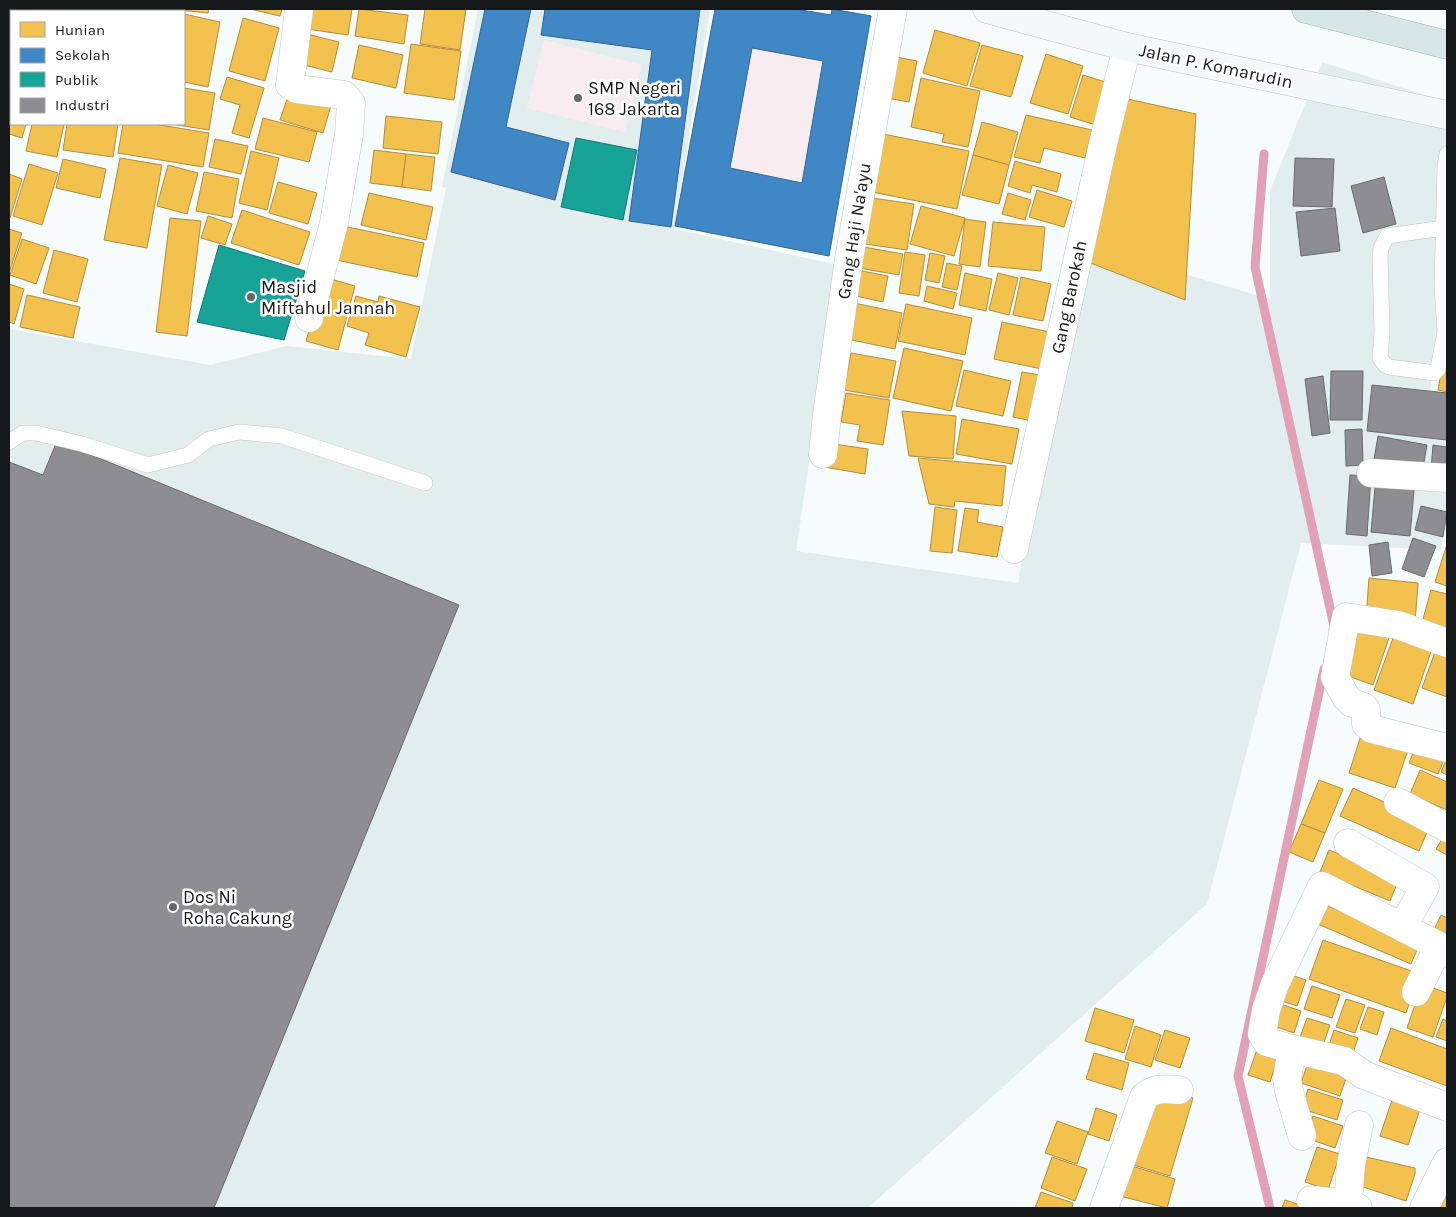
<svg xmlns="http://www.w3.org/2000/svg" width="1456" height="1217" font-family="Karla,sans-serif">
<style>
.built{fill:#e2edee}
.green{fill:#f9ecf0}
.homes{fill:#f2c14e;stroke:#b08e3e}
.schools{fill:#3f88c5;stroke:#326691;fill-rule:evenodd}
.public{fill:#17a398;stroke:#167972}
.industry{fill:#8d8d92;stroke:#696a6d}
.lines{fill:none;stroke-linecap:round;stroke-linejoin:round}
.stream{stroke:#e2a1b7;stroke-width:9}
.lane-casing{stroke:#c3c6c6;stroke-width:16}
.street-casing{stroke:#c3c6c6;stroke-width:29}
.secondary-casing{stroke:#c3c6c6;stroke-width:29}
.highway-casing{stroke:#a5b8b9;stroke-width:29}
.lane{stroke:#fefefe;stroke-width:15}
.street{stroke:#fefefe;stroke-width:28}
.secondary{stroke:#f3f8f8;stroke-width:28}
.highway{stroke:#d7e7e8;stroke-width:28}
.poi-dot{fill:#646767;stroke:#fff;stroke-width:2}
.labels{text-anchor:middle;stroke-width:5;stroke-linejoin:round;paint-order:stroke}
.street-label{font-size:18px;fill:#151818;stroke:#fff}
.poi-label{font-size:18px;fill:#151818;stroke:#fff;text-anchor:start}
</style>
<rect width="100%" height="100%" fill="#f6fbfb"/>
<!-- built -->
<path class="built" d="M478,9h232l-36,220 164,36 -42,286 222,32 57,-341 195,57v-108l52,-129 125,40v170l-19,132 19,2v107l-6,37 -140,-7 -94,361 -339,304h-859v-879l201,36 76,-19 125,13 35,-171 -4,-1z"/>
<!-- green -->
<g class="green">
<path d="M544,40l98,25 -17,67 -98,-24z"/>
<path d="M752,48l71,13 -21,122 -72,-15z"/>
</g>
<!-- homes -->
<g class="homes">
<path d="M19,9h26l27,2h-53z"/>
<path d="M169,9h40l-1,4z"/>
<path d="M250,9h32l-2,7z"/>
<path d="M303,9h49l-4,26 -48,-7z"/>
<path d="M359,9l49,6 -4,29 -49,-8z"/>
<path d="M425,9h41l-6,41 -40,-6z"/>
<path d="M184,14l36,8 -12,65 -24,-5z"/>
<path d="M243,18l36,10 -14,53 -36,-10z"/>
<path d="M935,30l45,13 -13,43 -44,-13z"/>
<path d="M307,34l32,8 -7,30 -32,-8z"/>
<path d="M411,44l50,7 -7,49 -50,-7z"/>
<path d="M359,45l44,10 -7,33 -44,-10z"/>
<path d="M982,45l41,11 -12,41 -41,-11z"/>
<path d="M1046,54l37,12 -15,48 -38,-11z"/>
<path d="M891,56l26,5 -8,41 -27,-5z"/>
<rect x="9" y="71" width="2" height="19"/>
<path d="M1083,75l29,9 -13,42 -29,-9z"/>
<path d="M227,77l37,11 -15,50 -17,-5 8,-28 -20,-6z"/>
<path d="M921,78l59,13 -12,56 -26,-5 2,-8 -33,-7z"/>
<path d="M184,88l31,5 -6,37 -38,-6h13z"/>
<path d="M290,90l42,12 -9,31 -43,-13z"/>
<path d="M9,96l2,1v27h15l-4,14 -13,-4z"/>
<path d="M1123,98l73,16 -11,186 -102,-40z"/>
<path d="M1026,115l66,15 -7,28 -41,-10 -4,15 -26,-6z"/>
<path d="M386,116l56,6 -4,32 -55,-6z"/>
<path d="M263,118l54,14 -8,30 -54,-13z"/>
<path d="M982,122l36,10 -9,33 -36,-10z"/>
<path d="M32,124h32l-7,33 -31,-6z"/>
<path d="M67,124h51l-5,33 -50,-7z"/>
<path d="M123,124h31l55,9 -6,34 -85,-14z"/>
<path d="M883,134l86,17 -12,58 -85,-17z"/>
<path d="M215,139l33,7 -7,28 -32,-7z"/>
<path d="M374,150l32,4 -4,33 -32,-4z"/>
<path d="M251,151l28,7 -12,52 -28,-7z"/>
<path d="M406,154l29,3 -4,34 -29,-4z"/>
<path d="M973,155l36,10 -10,39 -37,-9z"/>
<path d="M120,158l42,7 -15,83 -43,-8z"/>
<path d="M63,159l43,10 -6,29 -44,-10z"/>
<path d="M1015,161l46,13 -4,18 -25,-7 -2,8 -22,-7z"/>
<path d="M29,164l29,9 -16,52 -29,-9z"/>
<path d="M168,165l30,8 -11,41 -30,-8z"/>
<path d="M204,172l35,7 -7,39 -36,-7z"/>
<path d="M9,174l13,5 -12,39 -1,-1z"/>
<path d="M278,182l39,11 -9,31 -39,-11z"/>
<path d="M1037,190l35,11 -8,26 -35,-10z"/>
<path d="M369,193l64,14 -7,33 -65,-15z"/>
<path d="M1008,193l23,7 -6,20 -23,-6z"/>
<path d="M865,197l49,7 -7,46 -49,-7z"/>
<path d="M921,206l44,12 -11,38 -44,-12z"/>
<path d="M242,210l68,22 -11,33 -68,-22z"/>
<path d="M208,216l24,8 -7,21 -24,-7z"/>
<path d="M170,218l31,3 -14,115 -31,-4z"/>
<path d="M965,219l21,3 -6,45 -21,-3z"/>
<path d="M993,222l52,5 -4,44 -53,-5z"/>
<path d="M343,226l81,17 -7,34 -81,-17z"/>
<path d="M9,229l13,4 -13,40z"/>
<path d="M22,239l27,9 -13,36 -26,-9z"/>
<path d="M858,246l45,8 -4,21 -46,-8z"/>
<path d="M54,250l34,9 -11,43 -34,-9z"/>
<path d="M905,252l20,3 -6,41 -20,-3z"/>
<path d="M930,253l15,3 -6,27 -14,-3z"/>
<path d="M947,263l15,3 -5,24 -15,-3z"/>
<path d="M852,269l36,7 -5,26 -36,-8z"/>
<path d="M965,273l27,6 -6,32 -27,-6z"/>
<path d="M998,273l20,5 -9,37 -20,-5z"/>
<path d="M324,277l31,9 -17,64 -32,-9z"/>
<path d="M1021,277l30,7 -8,37 -30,-6z"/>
<path d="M9,284l15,5 -10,35 -5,-2z"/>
<path d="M927,286l30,7 -4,16 -29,-8z"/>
<path d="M27,295l53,12 -7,31 -53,-11z"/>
<path d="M356,296l22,6 1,-6 41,11 -14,50 -41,-12 4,-12 -22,-7z"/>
<path d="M854,303l48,10 -7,36 -48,-10z"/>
<path d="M906,304l66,14 -7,37 -67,-14z"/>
<path d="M1002,322l48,10 -8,37 -48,-10z"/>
<path d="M904,348l59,13 -12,50 -58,-13z"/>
<path d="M1445,350h2v42l-9,-2z"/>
<path d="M851,353l45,8 -7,37 -45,-8z"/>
<path d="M964,370l47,11 -8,35 -47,-10z"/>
<path d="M1022,372l24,4 -10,46 -23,-5z"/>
<path d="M846,393l44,7 -7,45 -26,-4 3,-16 -19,-3z"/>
<path d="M902,411l54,5 -3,43 -44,-3z"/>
<path d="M962,419l57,10 -7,35 -56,-10z"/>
<path d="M827,443l41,6 -3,25 -41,-7z"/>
<path d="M918,458l88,8 -4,40 -47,-5 -1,6 -25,-3z"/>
<path d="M935,507l22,3 -5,43 -22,-2z"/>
<path d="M965,508l14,2 -2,12 26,5 -6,30 -39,-6z"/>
<path d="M1447,544v42l-12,-4z"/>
<path d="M1369,578l49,5 -3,40 -49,-5z"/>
<path d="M1431,590l16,4v36l-25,-7z"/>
<path d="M1359,621l32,11 -18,53 -33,-12z"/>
<path d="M1396,630l38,13 -21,61 -39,-14z"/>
<path d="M1435,652l12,4v41l-25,-9z"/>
<path d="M1362,732l47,15 -14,41 -46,-15z"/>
<path d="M1417,743l29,12 -8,19 -29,-11z"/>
<path d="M1447,758v17l-6,-3z"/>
<path d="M1420,770l27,12v28l-37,-16z"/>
<path d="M1319,780l24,9 -18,44 -24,-9z"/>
<path d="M1353,788l78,35 -12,28 -79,-35z"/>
<path d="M1301,824l24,9 -12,29 -24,-10z"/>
<path d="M1445,834l2,1v20l-11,-6z"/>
<path d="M1329,850l70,29 -9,22 -70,-29z"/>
<path d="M1321,903l98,42 -8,19 -98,-42z"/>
<path d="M1441,915l6,3v29l-17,-9z"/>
<path d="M1323,940l97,34 -14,39 -97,-34z"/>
<path d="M1285,973l21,7 -9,26 -21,-7z"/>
<path d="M1422,984l25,9v4l-14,40 -26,-9z"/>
<path d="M1312,986l28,9 -8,23 -28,-9z"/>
<path d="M1346,999l19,6 -10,28 -19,-6z"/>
<path d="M1278,1003l23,8 -7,22 -23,-8z"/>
<path d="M1368,1007l16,5 -7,23 -17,-6z"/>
<path d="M1095,1008l39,12 -10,33 -39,-12z"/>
<path d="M1307,1018l23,7 -9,26 -23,-8z"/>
<path d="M1443,1019l4,2v20l-11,-4z"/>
<path d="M1135,1026l26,9 -10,32 -26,-8z"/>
<path d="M1391,1028l56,21v37l-68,-25z"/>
<path d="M1165,1030l25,8 -10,30 -25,-8z"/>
<path d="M1334,1030l24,8 -7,21 -24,-8z"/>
<path d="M1259,1044l21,7 -10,31 -22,-7z"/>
<path d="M1094,1053l35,10 -7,27 -36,-11z"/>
<path d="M1311,1054l39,13 -10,29 -39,-13z"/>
<path d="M1308,1089l35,11 -6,20 -35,-11z"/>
<path d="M1154,1091l39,7 -23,78 -40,-12z"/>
<path d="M1393,1097l28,9 -13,39 -28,-9z"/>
<path d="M1096,1108l21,7 -8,26 -21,-7z"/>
<path d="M1313,1116l30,10 -8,22 -29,-10z"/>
<path d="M1057,1121l31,11 -11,32 -32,-11z"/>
<path d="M1317,1147l23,7 -12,36 -23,-8z"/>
<path d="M1052,1157l35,12 -12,32 -34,-13z"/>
<path d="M1366,1157l49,11v6l-9,27 -49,-16z"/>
<path d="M1125,1164l50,15 -8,29 -51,-13z"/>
<path d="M1447,1184v24h-8z"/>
<path d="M1041,1192l32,11 -1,5h-37z"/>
<path d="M1285,1200l18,6v2h-21z"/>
</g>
<!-- schools -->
<g class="schools">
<path d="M485,9h46l-25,118 63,16 -14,57 -104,-28z"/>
<path d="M545,9h155l-29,218 -42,-6 23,-171 -111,-15z"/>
<path d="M715,9h80l36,6 1,-6 39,7 -42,240 -154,-30zM752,48l71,13 -21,122 -72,-15z"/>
</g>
<!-- public -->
<g class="public">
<path d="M576,138l61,12 -14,70 -62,-13z"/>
<path d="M219,245l86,26 -21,69 -87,-18z"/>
</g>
<!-- industry -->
<g class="industry">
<path d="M1295,158l39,1 -2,48 -39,-1z"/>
<path d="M1384,177l12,47 -33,9 -12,-47z"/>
<path d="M1335,208l5,43 -39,5 -5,-44z"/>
<path d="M1331,371h32l-1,49h-32z"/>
<path d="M1323,376l7,57 -18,3 -7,-57z"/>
<path d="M1372,385l75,8v47l-80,-9z"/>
<path d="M1362,429l1,36 -17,1 -1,-36z"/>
<path d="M1378,436l49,9 -5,28 -49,-8z"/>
<path d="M57,441l402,164 -245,603h-205v-746l34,13z"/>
<path d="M1433,445l14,2v23l-16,-1z"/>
<path d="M1350,475l21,1 -4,60 -21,-2z"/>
<path d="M1376,476l39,3 -5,57 -39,-4z"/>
<path d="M1421,506l26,6 -4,25 -28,-7z"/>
<path d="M1413,538l23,8 -12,31 -22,-8z"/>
<path d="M1388,542l4,31 -20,3 -3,-31z"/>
</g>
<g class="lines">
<!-- stream -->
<g class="stream">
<path d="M1264,154l-9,113 79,359 -1,4"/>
<path d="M1270,1208l-32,-132 86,-407"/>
</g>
<!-- lane casing -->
<g class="lane-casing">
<g id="lane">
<path d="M1444,228l-57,8 -6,12 -1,9 2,75 -2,26 5,7 4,2 46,6 3,-4 7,-37 -3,-46 3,-119 2,-13"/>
<path d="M9,442l14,-9h13l46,11 66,21 40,-10 21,-16 30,-7 43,4 143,47"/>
</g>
</g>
<!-- street casing -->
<g class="street-casing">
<g id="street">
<path d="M299,9l-9,76 7,4 47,6 7,8 -2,31 -15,89 -25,95"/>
<path d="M823,454l4,-39 22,-156 44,-250"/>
<path d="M1371,473l76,5"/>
<path d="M1014,549l89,-405 24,-97"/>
<path d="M1447,643l-49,-18 -52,-8 -11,60 11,20 6,6 12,4 2,3v14l6,5 75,19"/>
<path d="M1398,802l49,26"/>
<path d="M1348,843l77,44 -23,40"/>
<path d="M1416,992l23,-46"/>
<path d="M1292,1049l-25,-7 -5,-8 4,-24 9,-26 47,-98 117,60 8,7"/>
<path d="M1302,1136l-13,-45 -2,-12 5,-30 52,12 20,14 83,32"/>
<path d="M1311,1200l29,3 18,5"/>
<path d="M1348,1205l3,-41 8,-39"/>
<path d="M1104,1208l40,-111c11,-10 21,-8 35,-7"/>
<path d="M1424,1208l23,-46"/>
</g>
</g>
<!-- secondary casing -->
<g class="secondary-casing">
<path id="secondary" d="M987,9l140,38 320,68"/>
</g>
<!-- highway casing -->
<g class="highway-casing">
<path id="highway" d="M1306,9l141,36"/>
</g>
<!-- lane -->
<use href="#lane" class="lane"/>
<!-- street -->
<use href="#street" class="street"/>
<!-- secondary -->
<use href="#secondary" class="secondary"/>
<!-- highway -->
<use href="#highway" class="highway"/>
</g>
<!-- markers -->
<g class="poi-dot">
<circle cx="578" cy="98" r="5"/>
<circle cx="251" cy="297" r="5"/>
<circle cx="173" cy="907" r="5"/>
</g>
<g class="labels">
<!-- street labels -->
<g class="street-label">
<text transform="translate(1216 66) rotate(12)" y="6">Jalan P. Komarudin</text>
<text transform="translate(854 231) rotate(-81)" y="6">Gang Haji Na'ayu</text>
<text transform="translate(1069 297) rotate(-78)" y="6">Gang Barokah</text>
</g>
<!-- poi labels -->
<g class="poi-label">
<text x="588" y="94">SMP Negeri<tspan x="588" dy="21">168 Jakarta</tspan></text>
<text x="261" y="293">Masjid<tspan x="261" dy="21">Miftahul Jannah</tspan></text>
<text x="183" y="903">Dos Ni<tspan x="183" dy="21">Roha Cakung</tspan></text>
</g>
</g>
<!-- border -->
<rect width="1456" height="1217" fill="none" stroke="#151818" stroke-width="20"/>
<!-- legend -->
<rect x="10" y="10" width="175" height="115" fill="#ffffff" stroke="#a1a3a3"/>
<rect x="20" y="22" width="25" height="15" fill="#f2c14e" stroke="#a1a3a3"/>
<text x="55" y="35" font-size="15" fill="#151818">Hunian</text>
<rect x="20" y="48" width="25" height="15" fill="#3f88c5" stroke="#a1a3a3"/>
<text x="55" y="60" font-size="15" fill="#151818">Sekolah</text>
<rect x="20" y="72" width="25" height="15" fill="#17a398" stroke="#a1a3a3"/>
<text x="55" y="85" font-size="15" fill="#151818">Publik</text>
<rect x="20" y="98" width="25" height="15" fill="#8d8d92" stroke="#a1a3a3"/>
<text x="55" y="110" font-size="15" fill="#151818">Industri</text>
</svg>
